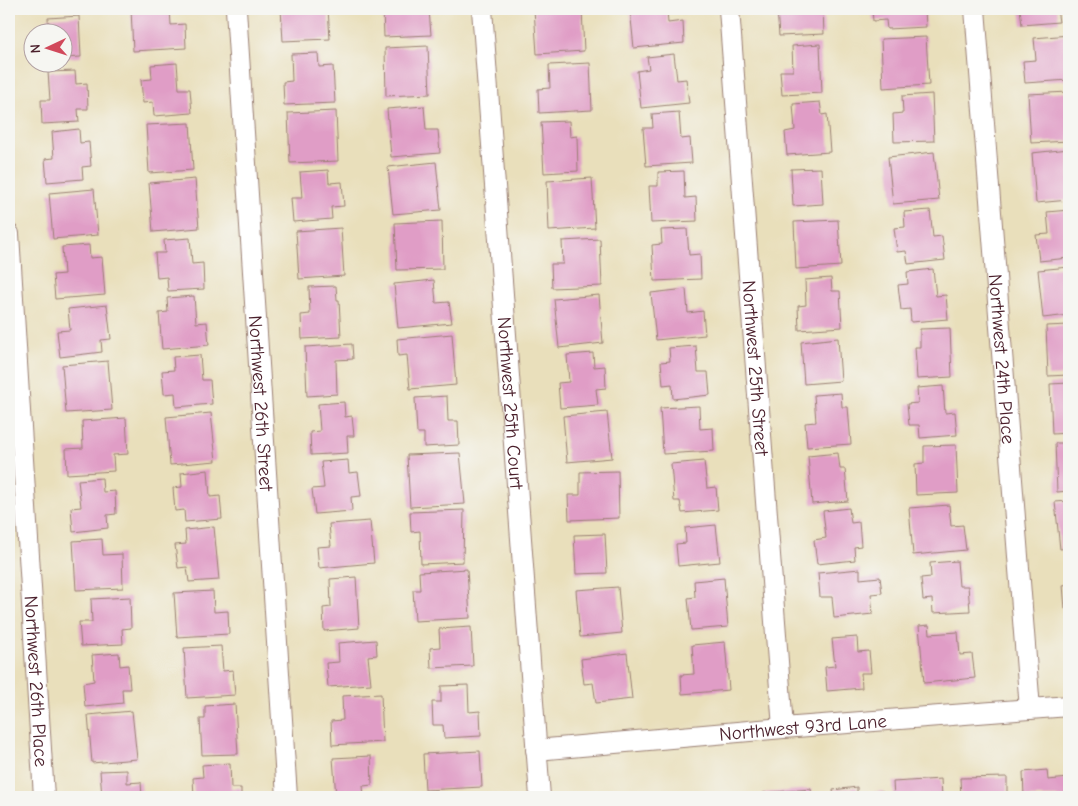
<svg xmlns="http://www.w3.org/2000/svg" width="1078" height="806" font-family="'Comic Neue',sans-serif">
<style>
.building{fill:#e09dc6}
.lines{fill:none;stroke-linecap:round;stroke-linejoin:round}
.minor-casing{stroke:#9a7f73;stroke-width:22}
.minor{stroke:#fff;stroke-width:20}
.labels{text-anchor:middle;stroke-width:5;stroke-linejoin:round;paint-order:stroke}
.street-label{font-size:19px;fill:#4a1f2b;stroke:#f6f6f2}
</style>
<rect width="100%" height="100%" fill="#f6f6f2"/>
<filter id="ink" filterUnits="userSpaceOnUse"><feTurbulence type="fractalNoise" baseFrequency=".02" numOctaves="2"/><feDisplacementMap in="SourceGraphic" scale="10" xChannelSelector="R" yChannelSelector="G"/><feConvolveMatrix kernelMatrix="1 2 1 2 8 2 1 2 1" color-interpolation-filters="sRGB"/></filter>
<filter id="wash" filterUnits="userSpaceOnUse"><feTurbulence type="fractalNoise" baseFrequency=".0096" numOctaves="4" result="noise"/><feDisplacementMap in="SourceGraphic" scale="20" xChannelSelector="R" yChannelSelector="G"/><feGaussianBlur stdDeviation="1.12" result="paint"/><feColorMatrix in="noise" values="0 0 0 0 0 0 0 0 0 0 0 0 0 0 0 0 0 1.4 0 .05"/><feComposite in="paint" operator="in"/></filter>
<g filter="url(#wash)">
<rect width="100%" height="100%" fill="#e9dfbb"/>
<g id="blocks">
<!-- building -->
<g class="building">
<path d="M131,9h39l1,16 14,-1 1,24 -53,3z"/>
<path d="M281,9h47l2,30 -47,2z"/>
<path d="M383,9l46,1 2,25 -47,2z"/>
<path d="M534,9h48l2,42 -47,3z"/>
<path d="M630,9h37l1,14 15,-2 1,22 -50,5z"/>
<path d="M777,9h46l1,25 -45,2z"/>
<path d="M872,9h53l1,18 -39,2 -1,-9 -13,1z"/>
<path d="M1020,9h37l2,13 -37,3z"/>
<path d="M79,16l2,41 -19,1v-26h-13l-1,-14z"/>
<path d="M1069,35v45l-44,3 -2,-22 13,-1 -2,-22z"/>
<path d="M926,37l3,48 -46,3 -2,-49z"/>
<path d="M820,44l2,49 -40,2 -2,-24h13l-1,-25z"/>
<path d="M428,46l2,48 -44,2 -1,-48z"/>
<path d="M318,53l1,14 14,-1 2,37 -51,2 -1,-23 9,-1 -1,-27z"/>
<path d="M674,54l3,26 9,-1 3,24 -48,5 -4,-37 12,-2 -2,-12z"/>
<path d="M177,63l2,26h11l2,24 -38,3 -1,-14 -10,1 -2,-23 11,-1 -1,-14z"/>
<path d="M590,63l2,47 -53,3 -1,-24 12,-1 -1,-23z"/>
<path d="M75,71l1,13 11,-1 1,26h-10l1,13 -37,2 -1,-24h9l-2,-28z"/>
<path d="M1069,92v49l-38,2 -3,-49z"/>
<path d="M932,94l2,47 -40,1 -1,-28 10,-1 -1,-17z"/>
<path d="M820,102l2,13 5,-1 3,38 -43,3 -2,-23 10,-2 -2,-26z"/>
<path d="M424,106l2,24h12l2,23 -49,4 -4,-48z"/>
<path d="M336,111l2,50 -48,2 -2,-50z"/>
<path d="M679,112l2,27 9,-1 2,25 -46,3 -3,-38h10l-1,-14z"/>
<path d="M569,121l1,16 7,-1 1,35 -34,2 -3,-51z"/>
<path d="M190,123l3,47 -44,3 -3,-48z"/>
<path d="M79,129l1,14 9,-1 2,24 -9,1 1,12 -36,3 -2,-23 9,-1 -2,-26z"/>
<path d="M1069,149v51l-33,3 -4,-50z"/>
<path d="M934,152l5,48 -46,4 -5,-47z"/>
<path d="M436,162l5,48 -48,4 -5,-47z"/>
<path d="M821,168l2,36 -30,2 -2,-37z"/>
<path d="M328,170l1,13 13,-1 2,24 -13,1 1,12 -39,3 -2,-24h11l-2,-26z"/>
<path d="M684,171l1,27 11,-1 1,24 -46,2 -2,-37h9v-14z"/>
<path d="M592,178l3,50 -46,3 -2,-50z"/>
<path d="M195,179l4,49 -46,4 -4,-49z"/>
<path d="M94,189l4,46 -45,4 -4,-46z"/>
<path d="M930,210l3,27 9,-1 3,24 -37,4 -2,-13 -9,1 -3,-24 11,-1 -1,-15z"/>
<path d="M1069,210v48l-30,3 -3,-26 13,-1 -2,-22z"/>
<path d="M838,220l3,46 -45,3 -2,-47z"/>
<path d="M442,221l1,48 -46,1 -2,-47z"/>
<path d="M341,228l3,48 -45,3 -3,-48z"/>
<path d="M687,229l2,26 11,-1 1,25 -47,2 -2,-36 10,-1 -1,-14z"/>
<path d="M190,238l2,26 11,-1 1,26 -36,2 -1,-14 -10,1 -2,-25h10l-1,-13z"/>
<path d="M600,239l2,47 -50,2 -1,-24h12l-1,-23z"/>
<path d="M89,245l1,13 12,-1 3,38 -50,4 -2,-24 11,-1 -2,-27z"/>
<path d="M1069,267v48l-26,3 -5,-48z"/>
<path d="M933,269l3,27 10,-1 2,24 -37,3 -1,-13 -9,1 -3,-25 10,-1 -1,-12z"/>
<path d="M831,278l1,13h8l2,36 -43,3 -1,-24 8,-1 -1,-25z"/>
<path d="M434,280l2,23 13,-1 3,21 -54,5 -4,-44z"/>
<path d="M336,286l1,14h2l2,37 -39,2 -1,-24 9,-1 -1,-27z"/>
<path d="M686,289l2,24 15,-2 2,24 -49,5 -5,-47z"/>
<path d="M599,295l4,48 -44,5 -5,-49z"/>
<path d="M194,296l2,27 11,-1 2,23 -47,4 -3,-36 9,-1 -1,-14z"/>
<path d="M107,305l4,34 -10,1 1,12 -42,5 -3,-26 13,-1 -2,-21z"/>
<path d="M1069,325v50l-21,1 -2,-50z"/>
<path d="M950,328l2,49 -35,2 -2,-32h5v-18z"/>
<path d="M452,334l4,51 -46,4 -3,-34 -9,1 -1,-17z"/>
<path d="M838,338l3,43 -37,3 -3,-42z"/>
<path d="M352,344l1,15 -17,1 1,34 -30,2 -2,-49z"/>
<path d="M696,346l2,26h10l2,23 -37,4 -1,-15 -9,1 -2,-23 9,-1 -1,-13z"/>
<path d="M593,353l1,14 11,-1 1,22 -10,1 2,16 -38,3 -2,-25 11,-1 -2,-27z"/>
<path d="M200,355l2,25h8l2,24 -36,3 -1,-14 -11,1 -2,-23 12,-1 -1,-13z"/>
<path d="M108,361l4,49 -46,3 -4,-48z"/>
<path d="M1069,383v50l-17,1 -2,-50z"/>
<path d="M943,386l2,27 10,-1 2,23 -37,3 -1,-13h-10l-2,-21 11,-1 -1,-15z"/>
<path d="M841,393l1,14h6l3,37 -44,3 -2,-24 11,-1 -2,-27z"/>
<path d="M447,396l1,25h10l1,24 -35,2v-14h-7l-2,-35z"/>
<path d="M344,402l1,15 7,-1 2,20h-7l1,17 -37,2 -1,-23 10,-1 -2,-27z"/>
<path d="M699,406l1,23 13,-1 1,23 -51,3 -3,-46z"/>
<path d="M607,412l5,46 -45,4 -4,-46z"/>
<path d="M211,413l5,48 -46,4 -4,-48z"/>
<path d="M126,418l2,36 -15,1 1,16 -47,3 -1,-25 17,-1 -1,-27z"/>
<path d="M1055,443h14v48l-12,1z"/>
<path d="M956,445l2,48 -42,2 -1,-31 9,-1v-17z"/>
<path d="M460,453l5,51 -55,3 -3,-52z"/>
<path d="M838,453l2,16h5l3,32 -36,3 -4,-48z"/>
<path d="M348,460l1,13 9,-1 3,24 -10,1 1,14 -37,3 -3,-25 12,-1 -3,-26z"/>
<path d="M704,461l3,27 9,-1 2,23 -36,3 -2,-12h-6l-3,-37z"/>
<path d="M208,470l2,27 10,-1 2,23 -37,3 -1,-12 -9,1 -2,-23 9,-1 -1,-14z"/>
<path d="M618,471l1,47 -50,2 -1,-25h12v-23z"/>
<path d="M102,478l1,14 12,-1 1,23 -9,1 1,13 -35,4 -2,-24 10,-1 -3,-27z"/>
<path d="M1069,501v47l-9,1 -5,-47z"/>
<path d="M949,505l2,21 12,-1 3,25 -53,5 -4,-47z"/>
<path d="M849,508l2,15 8,-1 2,24 -7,1 1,13 -38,4 -3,-24 12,-2 -3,-27z"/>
<path d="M464,510l-1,52 -42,2 -1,-33 -9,1 -1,-20z"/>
<path d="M370,521l4,42 -55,5 -2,-21 14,-1 -2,-22z"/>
<path d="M716,525l4,37 -42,4 -2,-22 10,-1 -1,-15z"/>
<path d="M214,527l5,53 -30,2 -2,-15 -9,1 -3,-23 11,-1 -1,-14z"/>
<path d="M605,534l2,39 -31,1 -2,-39z"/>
<path d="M102,539l1,16 19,-1 1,34 -47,2 -3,-49z"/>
<path d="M957,561l2,25h9l2,25 -37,2 -1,-14 -9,1 -2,-22 10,-1 -1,-14z"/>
<path d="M467,569l3,49 -55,3 -2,-31h7l-1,-18z"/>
<path d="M860,569v10l20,-2 2,16 -11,1 2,20 -39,4 -2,-21h-12l-2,-24z"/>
<path d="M356,577l3,51 -35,3 -1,-23 8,-1 -1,-28z"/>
<path d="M724,578l4,49 -37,3 -3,-32 7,-1 -1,-16z"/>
<path d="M1069,584v25h-4l-2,-24z"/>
<path d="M618,587l4,46 -42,4 -4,-47z"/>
<path d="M213,591l1,21 14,-1 1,23 -52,3 -3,-44z"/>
<path d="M130,597l1,31 -9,1 1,15 -42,2 -2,-24h13l-1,-23z"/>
<path d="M929,625l1,9 28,-2 2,23 12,-1 3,24 -51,5 -5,-57z"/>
<path d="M471,627l2,39 -42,2 -1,-20 10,-1 -1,-18z"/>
<path d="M857,637l1,15 11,-1 2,22h-10l1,15 -35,3 -2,-24 10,-1 -3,-27z"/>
<path d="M376,640l1,15 -9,1 3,28 -43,3 -2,-24 13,-1 -1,-19z"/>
<path d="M725,642l4,48 -47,4 -1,-19 13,-1 -2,-29z"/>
<path d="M221,646l2,25 10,-1 2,25 -48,3 -3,-50z"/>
<path d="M119,653l1,13 8,-1 2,24h-8l1,14 -38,4 -2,-24 11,-2 -2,-26z"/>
<path d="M627,653l5,46 -36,4 -3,-20 -9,1 -3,-25z"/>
<path d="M468,685l1,27 11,-1 1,25 -37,2 -1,-13h-10l-1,-23h9v-16z"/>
<path d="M381,694l2,48 -51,3 -1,-24 12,-1 -1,-24z"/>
<path d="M235,704l3,50 -36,1 -2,-36h5v-13z"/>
<path d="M132,711l5,48 -45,4 -4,-48z"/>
<path d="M480,751l2,36 -57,3 -2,-36z"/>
<path d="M371,756l1,29 -9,1 1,11h-28l-3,-39z"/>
<path d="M230,763l1,25h10v9h-47l-1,-19 10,-1 -1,-12z"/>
<path d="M127,770v13l14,-1 1,15h-40l-2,-26z"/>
<path d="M1047,770l1,10 21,-2v19h-45l-1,-25z"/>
<path d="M1007,777v20h-46l-1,-19z"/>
<path d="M941,779l1,18h-48l-1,-15z"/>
<path d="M857,787v7l26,-3 1,6h-50l-1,-7z"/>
<path d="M811,789l1,8h-49v-4z"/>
<path d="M727,794v3h-26v-1z"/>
</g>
</g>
</g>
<g filter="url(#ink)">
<use href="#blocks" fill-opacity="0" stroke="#9a7f73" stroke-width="1"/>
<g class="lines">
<!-- minor casing -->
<g class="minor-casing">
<g id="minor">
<path id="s1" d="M236,9l51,788"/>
<path id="s2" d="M482,9l58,788"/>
<path id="s3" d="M729,9l54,719"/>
<path id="s4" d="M975,9l55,700"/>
<path id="s5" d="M9,234l35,563"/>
<path id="s6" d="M536,750l247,-22 286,-22"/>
</g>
</g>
<!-- minor -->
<use href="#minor" class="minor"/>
</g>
</g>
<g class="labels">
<!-- street labels -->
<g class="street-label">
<text dy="7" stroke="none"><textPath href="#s4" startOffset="351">Northwest 24th Place</textPath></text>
<text dy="7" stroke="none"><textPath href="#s3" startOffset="360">Northwest 25th Street</textPath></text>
<text dy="7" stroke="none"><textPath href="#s1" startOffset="395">Northwest 26th Street</textPath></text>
<text dy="7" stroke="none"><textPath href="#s2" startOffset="395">Northwest 25th Court</textPath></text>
<text dy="7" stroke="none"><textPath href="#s5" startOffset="448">Northwest 26th Place</textPath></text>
<text dy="7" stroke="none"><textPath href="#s6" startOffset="268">Northwest 93rd Lane</textPath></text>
</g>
</g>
<!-- margin -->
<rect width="1078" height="806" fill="none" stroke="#f6f6f2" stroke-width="30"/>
<!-- north arrow -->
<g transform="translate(48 48) rotate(266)"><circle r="24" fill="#f6f6f2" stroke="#b1a0a2"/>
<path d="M0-4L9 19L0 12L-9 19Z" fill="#d1495b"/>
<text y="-8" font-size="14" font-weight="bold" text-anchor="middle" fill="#4a1f2b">N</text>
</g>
</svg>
